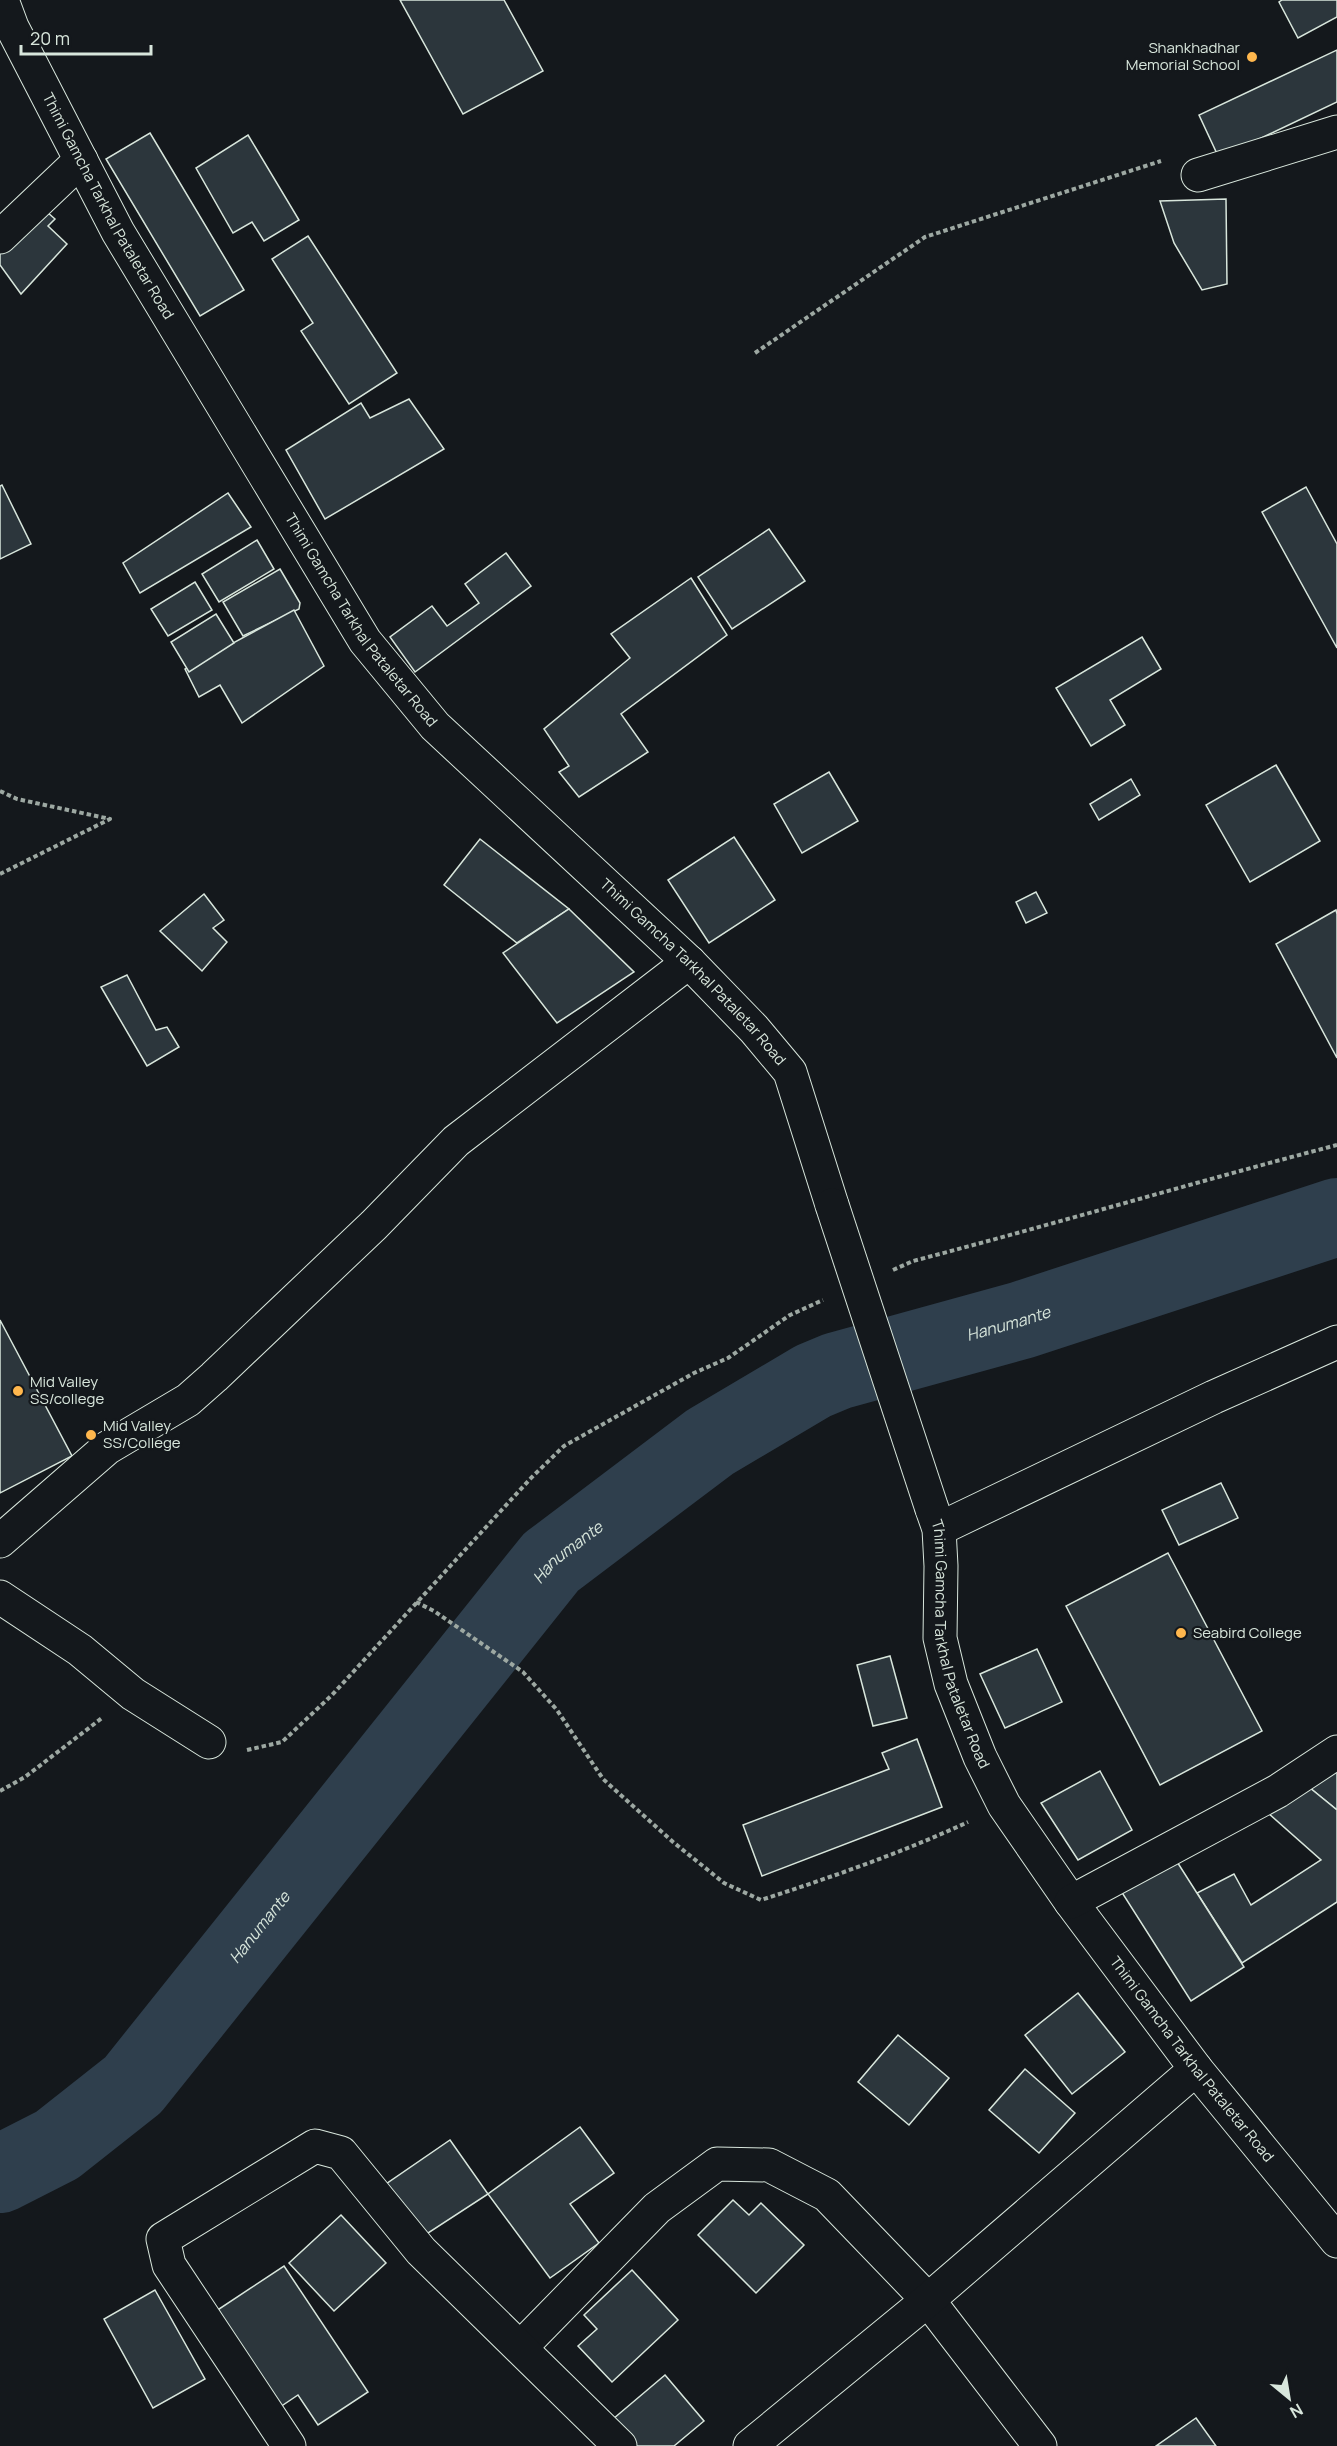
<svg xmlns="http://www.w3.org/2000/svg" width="1337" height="2446" font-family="Manrope,sans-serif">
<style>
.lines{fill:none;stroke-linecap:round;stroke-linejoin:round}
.river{stroke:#2f3f4d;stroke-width:78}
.building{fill:#2c363c;stroke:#d8e6dc;stroke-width:1.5}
.minor-casing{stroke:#d8e6dc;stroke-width:35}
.path{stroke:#9da8a2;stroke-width:4;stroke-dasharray:4.5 3;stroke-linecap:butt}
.minor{stroke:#14181c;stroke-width:33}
.minor-bridge-casing{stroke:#d8e6dc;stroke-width:35;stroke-linecap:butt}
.minor-bridge{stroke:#14181c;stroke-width:33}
.poi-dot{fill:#ffb74d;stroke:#14181c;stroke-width:2}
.labels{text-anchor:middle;stroke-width:4.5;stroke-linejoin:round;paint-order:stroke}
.poi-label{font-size:15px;fill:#d8e6dc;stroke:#14181c;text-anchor:start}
.street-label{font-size:15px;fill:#d8e6dc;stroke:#14181c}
.water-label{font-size:16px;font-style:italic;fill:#d8e6dc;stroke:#14181c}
</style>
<rect width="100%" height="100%" fill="#14181c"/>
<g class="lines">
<!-- river -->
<path class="river" id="s1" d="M0,2174l57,-29 76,-60 418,-523 159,-120 103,-61 24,-10 185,-51 315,-103"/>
</g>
<!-- building -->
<g class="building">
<path d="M400,0h104l39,71 -80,43z"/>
<path d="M1282,0h55v17l-39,21 -19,-36z"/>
<path d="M1337,50v52l-118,56 -20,-43z"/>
<path d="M150,133l94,157 -44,26 -94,-157z"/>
<path d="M248,135l51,85 -35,21 -12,-19 -19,11 -37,-65z"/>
<path d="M1226,199l1,85 -25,6 -28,-47 -14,-42z"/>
<path d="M39,205l16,14 -7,7 19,18 -46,50 -21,-29v-17z"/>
<path d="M308,236l89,137 -48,31 -48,-73 12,-8 -41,-64z"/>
<path d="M409,399l35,50 -119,70 -39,-69 75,-47 9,15z"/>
<path d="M2,485l29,59 -31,15v-73z"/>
<path d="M1306,487l31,57v104l-75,-136z"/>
<path d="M228,493l23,34 -111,66 -17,-30z"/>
<path d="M769,529l36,52 -73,48 -34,-52z"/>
<path d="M257,540l17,29 -55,33 -17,-28z"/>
<path d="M506,553l25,33 -116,86 -25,-35 42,-31 15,20 32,-23 -14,-19z"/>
<path d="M280,569l20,34 -1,6 -56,27 -20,-34z"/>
<path d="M691,578l36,57 -106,79 27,38 -69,45 -20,-25 10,-6 -25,-37 86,-71 -19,-24z"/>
<path d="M195,582l17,28 -44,26 -17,-27z"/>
<path d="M294,610l30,56 -82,57 -22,-38 -21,12 -14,-28z"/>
<path d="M216,614l18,29 -45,29 -18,-30z"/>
<path d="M1142,637l19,32 -51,31 15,25 -34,21 -35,-58z"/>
<path d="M1276,765l44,76 -70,41 -44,-77z"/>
<path d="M829,772l29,49 -56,32 -28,-49z"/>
<path d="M1131,779l9,16 -41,25 -9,-16z"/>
<path d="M734,837l41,63 -66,43 -41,-63z"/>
<path d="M480,839l89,70 -52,34 -73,-58z"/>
<path d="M1036,892l11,21 -21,10 -10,-21z"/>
<path d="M204,894l20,26 -11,8 14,14 -25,29 -42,-40z"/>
<path d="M569,909l65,63 -77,51 -54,-70z"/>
<path d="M1336,910l1,4v144l-61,-114z"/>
<path d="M127,975l29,55 11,-3 12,20 -32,19 -46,-79z"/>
<path d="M0,1320l72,136 -72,37z"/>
<path d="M1221,1483l17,35 -59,27 -17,-35z"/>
<path d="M1168,1553l94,178 -102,54 -94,-179z"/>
<path d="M1037,1649l25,53 -57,26 -25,-54z"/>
<path d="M890,1656l17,62 -34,8 -16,-61z"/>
<path d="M917,1739l25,68 -180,69 -19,-51 146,-56 -7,-16z"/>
<path d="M1337,1761v49l-38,-31z"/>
<path d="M1100,1771l32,59 -54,30 -37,-57z"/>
<path d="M1299,1779l38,31v92l-95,61 -45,-70 37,-19 17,31 70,-45 -53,-47z"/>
<path d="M1174,1857l70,110 -53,34 -70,-110z"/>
<path d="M1078,1993l47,59 -53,42 -47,-59z"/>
<path d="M898,2035l51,43 -40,47 -51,-43z"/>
<path d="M1025,2069l50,44 -36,40 -50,-43z"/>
<path d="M580,2127l34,46 -44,31 29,39 -49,35 -62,-84z"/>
<path d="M450,2140l38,54 -66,43 -36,-53z"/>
<path d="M733,2200l16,15 12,-12 43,42 -48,48 -58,-58z"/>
<path d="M341,2215l45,48 -52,48 -45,-48z"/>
<path d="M284,2266l84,126 -50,33 -20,-30 -21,14 -64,-96z"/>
<path d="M632,2270l46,50 -66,62 -34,-36 19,-17 -13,-14z"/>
<path d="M155,2290l50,89 -52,29 -49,-89z"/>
<path d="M665,2375l39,46 -30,25h-38l-23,-27z"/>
<path d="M1196,2418l20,28h-60z"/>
</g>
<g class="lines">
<!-- minor casing -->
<g class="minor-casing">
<g id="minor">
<path id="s2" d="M2,0l10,27 106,205 247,409 70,85 254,236 65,67 36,43 42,133"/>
<path d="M1198,175l139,-43"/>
<path d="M0,237l81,-77"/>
<path id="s3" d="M932,1509l7,20 2,37 -1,72 11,46 29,73 24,48 67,97 125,167 141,172"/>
<path d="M939,1529l275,-132 123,-55"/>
<path d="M0,1541l107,-93 81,-48 26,-23 160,-152 82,-84 233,-179"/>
<path d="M0,1597l80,53 53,44 76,48"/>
<path d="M1071,1902l207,-111 59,-39"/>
<path d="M521,2347l136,-139 60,-44 52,1 58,30 101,105 112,146"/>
<path d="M289,2446l-120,-181 -6,-26 152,-93 26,7 80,98 199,195"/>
<path d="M750,2446l178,-146 268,-231"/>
</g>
</g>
<!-- path -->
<g class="path">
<path d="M755,353l170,-116 236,-76"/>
<path d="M0,791l17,8 93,20 -110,55"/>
<path d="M893,1270l20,-9c142,-37 282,-79 424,-116"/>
<path d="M416,1602l18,9 89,61 34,38 46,69 70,63 51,41 37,17c71,-23 140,-47 207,-78"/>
<path d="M247,1750l35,-8 50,-47 199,-217 33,-32 130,-73 34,-15 62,-43 33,-15"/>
<path d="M0,1791l25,-14 77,-59"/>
</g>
<!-- minor -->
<use href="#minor" class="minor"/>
<!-- minor-bridge casing -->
<g class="minor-bridge-casing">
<path id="minor-bridge" d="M832,1205l100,304"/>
</g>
<!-- minor-bridge -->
<use href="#minor-bridge" class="minor-bridge"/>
</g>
<!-- markers -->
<g class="poi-dot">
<circle cx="1252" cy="57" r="6"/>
<circle cx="18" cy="1391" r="6"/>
<circle cx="91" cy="1435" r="6"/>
<circle cx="1181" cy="1633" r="6"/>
</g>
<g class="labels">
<!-- poi labels -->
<g class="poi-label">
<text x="1240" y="53" text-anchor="end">Shankhadhar<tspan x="1240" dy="17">Memorial School</tspan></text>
<text x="30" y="1387">Mid Valley<tspan x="30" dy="17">SS/college</tspan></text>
<text x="103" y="1431">Mid Valley<tspan x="103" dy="17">SS/College</tspan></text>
<text x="1193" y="1638">Seabird College</text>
</g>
<!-- street labels -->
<g class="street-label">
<text dy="5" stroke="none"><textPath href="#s2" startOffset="232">Thimi Gamcha Tarkhal Pataletar Road</textPath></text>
<text dy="5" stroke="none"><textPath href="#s2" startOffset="718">Thimi Gamcha Tarkhal Pataletar Road</textPath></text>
<text dy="5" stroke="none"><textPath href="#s2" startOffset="1204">Thimi Gamcha Tarkhal Pataletar Road</textPath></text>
<text dy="5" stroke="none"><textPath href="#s3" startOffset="140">Thimi Gamcha Tarkhal Pataletar Road</textPath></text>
<text dy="5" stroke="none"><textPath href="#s3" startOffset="626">Thimi Gamcha Tarkhal Pataletar Road</textPath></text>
</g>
<!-- water labels -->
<g class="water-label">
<text dy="6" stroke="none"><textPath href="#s1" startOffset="1353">Hanumante</textPath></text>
<text dy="6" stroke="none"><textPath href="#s1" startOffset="849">Hanumante</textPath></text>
<text dy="6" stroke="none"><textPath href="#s1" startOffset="363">Hanumante</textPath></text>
</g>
</g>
<!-- north arrow -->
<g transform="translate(1289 2398) rotate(150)" stroke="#14181c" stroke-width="4.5" paint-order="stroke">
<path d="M0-4.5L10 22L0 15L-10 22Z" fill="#d8e6dc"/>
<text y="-9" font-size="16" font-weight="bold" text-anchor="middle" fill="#d8e6dc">N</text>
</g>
<!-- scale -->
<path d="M21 45v9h130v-9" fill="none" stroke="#d8e6dc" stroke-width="3"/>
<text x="30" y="45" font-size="18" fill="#d8e6dc" stroke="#14181c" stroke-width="4.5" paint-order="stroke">20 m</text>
</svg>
